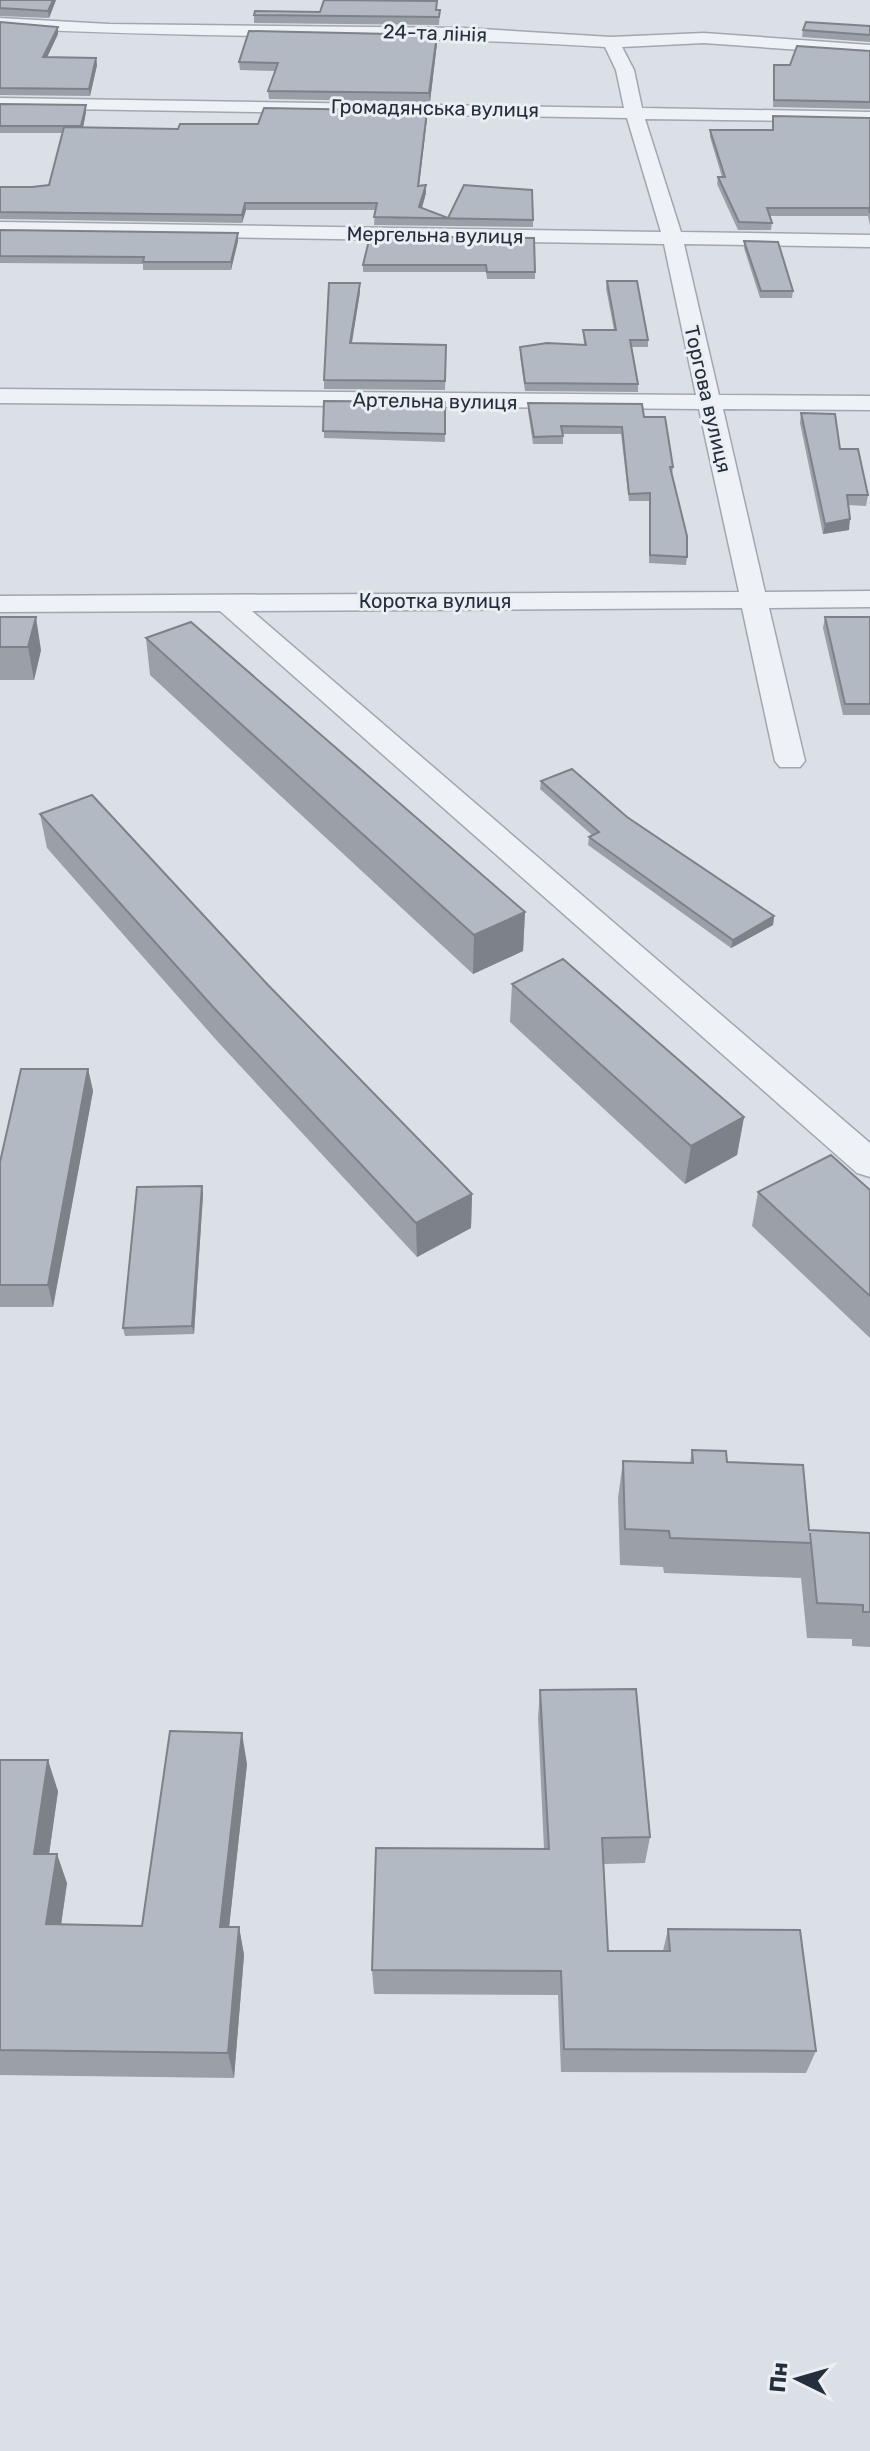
<svg xmlns="http://www.w3.org/2000/svg" width="870" height="2451" font-family="Rubik,sans-serif">
<style>
.lines{fill:none;stroke-linecap:round;stroke-linejoin:round}
.minor-casing{stroke:#a1a7b0;stroke-width:3}
.minor{fill:#eef1f5;fill-rule:evenodd}
.wall{fill:#9a9fa8}
.shaded-wall{fill:#7d8288}
.building{fill:#b3b9c3;stroke:#7d8288;stroke-width:2}
.labels{text-anchor:middle;stroke-width:6;stroke-linejoin:round;paint-order:stroke}
.far-street-label{font-size:20px;fill:#252e3d;stroke:#ebeff4}
</style>
<rect width="100%" height="100%" fill="#dbe0e6"/>
<g class="lines">
<!-- minor casing -->
<g class="minor-casing">
<path id="minor" d="M0,18l109,6 355,4 147,9 93,-4 166,12v10l-166,-12 -82,4 12,23 8,38 228,4v10l-225,-3 36,113 189,3v12l-186,-3 35,151 151,1v14l-147,-1 42,183 105,-1v16l-101,1 36,153 -5,6h-20l-5,-6 -33,-153 -490,3 618,532v34l-13,-4 -637,-562 -220,1v-16l739,-4 -40,-183 -699,-6v-14l696,6 -32,-151 -664,-10v-12l661,10 -34,-114 -627,-10v-10l624,10 -8,-38 -11,-23c-202,-13 -403,-8 -605,-19z"/>
</g>
<!-- minor -->
<use href="#minor" class="minor"/>
</g>
<!-- wall -->
<g class="wall">
<path d="M0,0h56l-7,18 -49,-2z"/>
<path d="M437,10h3l-1,15 -185,-2v-8l66,-3z"/>
<path d="M0,22l58,12 -11,23 49,1 1,7 -7,31 -90,-1z"/>
<path d="M870,26v16l-68,-5 1,-7z"/>
<path d="M437,43l-7,59 -161,-3 -1,-8 7,-20 -35,-1 -1,-8z"/>
<path d="M870,51v58l-97,-2 1,-42h16z"/>
<path d="M0,104l86,8 -3,15 95,2 249,-11 -8,68 7,7 -4,15 26,10 85,2v7l-159,-2 1,-15h-129l-4,13 -242,-4v-32h32l17,-2 13,-52h-62z"/>
<path d="M773,116l97,2v108l-2,-10h-98l2,7 -1,7h-33l-21,-46 1,-7h4l-12,-40v-7h62z"/>
<path d="M0,230l238,11 -7,29h-88v-6l-143,-1z"/>
<path d="M370,236l165,36v7h-48l-1,-7h-123v-7z"/>
<path d="M744,241l49,50 -1,7h-32l-16,-50z"/>
<path d="M607,281l41,59v7h-16l6,37v8l-113,-1 -5,-36v-8l64,-2 -1,-15h31l-8,-42z"/>
<path d="M360,292l-8,51 94,2 -1,45 -121,-1v-9z"/>
<path d="M324,401l121,1v40l-121,-4z"/>
<path d="M528,403l116,14 29,50 -1,8 15,82 -1,8 -37,-2v-62h-20l-8,-67h-58v10h-30l-5,-33z"/>
<path d="M801,413l39,36 28,46 -2,11 -18,-1 1,25 -26,4 -23,-111z"/>
<path d="M0,617l41,33 -7,30h-34z"/>
<path d="M825,617h45v98h-27l-20,-87z"/>
<path d="M146,638l379,274 -2,39 -50,23 -323,-299z"/>
<path d="M541,781l86,36 147,99 -1,9 -42,23 -143,-103 1,-8 3,-2 -52,-46z"/>
<path d="M40,814l432,380 -1,34 -54,29 -199,-215 -171,-194z"/>
<path d="M512,984l232,133 -7,38 -52,29 -175,-162z"/>
<path d="M88,1069l5,22 -40,216h-53v-145z"/>
<path d="M870,1190v148l-118,-112 6,-34z"/>
<path d="M203,1194l-9,140 -69,2 -2,-8z"/>
<path d="M692,1450l35,12 82,68 61,3v114l-18,-1v-7l-45,-1 -6,-60 -137,-5 -1,-6 -43,-2 -2,-67 5,-37 67,2z"/>
<path d="M540,1690l110,147 -5,26 -42,1 5,87h55l5,-22 148,122 -10,22 -245,-1 -3,-77 -184,-1 -2,-24 172,-121 -6,-131z"/>
<path d="M0,1760l58,31 -9,63 18,29 -6,42 81,1 105,-162 -18,163h10l5,28 -10,123 -234,-3z"/>
</g>
<!-- shaded-wall -->
<g class="shaded-wall">
<path d="M53,0h3l-7,18 -1,-7z"/>
<path d="M58,27v7l-14,30 -1,-7z"/>
<path d="M437,35v8l-7,59 -1,-9z"/>
<path d="M96,58l1,7 -7,31 -1,-7z"/>
<path d="M86,105v7l-4,21 -1,-7z"/>
<path d="M427,111v7l-9,75v-7z"/>
<path d="M426,185v8l-6,21 -1,-7z"/>
<path d="M245,203l1,7 -4,13v-8z"/>
<path d="M238,233v8l-7,29v-8z"/>
<path d="M360,283v9l-10,60v-9z"/>
<path d="M850,519l-1,11 -26,4 2,-10z"/>
<path d="M36,617l5,33 -7,30 -6,-33z"/>
<path d="M525,912l-2,39 -50,23 1,-39z"/>
<path d="M774,916l-1,9 -42,23 2,-8z"/>
<path d="M88,1069l5,22 -40,216 -5,-22z"/>
<path d="M744,1117l-7,38 -52,29 6,-38z"/>
<path d="M202,1186l1,8 -9,140 -2,-8z"/>
<path d="M472,1194l-1,34 -54,29 -1,-34z"/>
<path d="M242,1733l5,31 -21,191 -6,-28z"/>
<path d="M48,1760l10,31 -13,92 -11,-29z"/>
<path d="M57,1854l10,29 -10,69 -11,-28z"/>
<path d="M239,1927l5,28 -10,123 -6,-25z"/>
</g>
<!-- building -->
<g class="building">
<path d="M0,0h53l-5,11 -48,-3z"/>
<path d="M324,0l113,1 -1,9h4l-1,7 -185,-2 1,-4 65,1z"/>
<path d="M0,22l58,5 -15,30 53,1 -7,31 -89,-1z"/>
<path d="M806,22l64,4v9l-67,-5z"/>
<path d="M249,31l188,4 -8,58 -161,-2 10,-28 -39,-1z"/>
<path d="M797,46l73,5v51l-96,-2v-35h16z"/>
<path d="M0,104l86,1 -5,21h-81z"/>
<path d="M264,108l163,3 -9,75 8,-1 -7,22 29,11 16,-33 68,5 1,30 -159,-3 3,-14h-132l-3,12 -242,-3v-25h32l17,-2 15,-58 114,2 2,-5h78z"/>
<path d="M773,116l97,2v95l-1,-5h-102l5,15 -33,-1 -21,-45h7l-15,-47h63z"/>
<path d="M0,230l238,3 -7,29h-88l1,-5 -144,-1z"/>
<path d="M370,236l164,2 1,34h-48l-1,-7h-123z"/>
<path d="M744,241l34,1 15,49h-32z"/>
<path d="M607,281h30l11,59h-18l8,44 -113,-1 -5,-36 27,-4 39,2 -3,-15h33z"/>
<path d="M329,283h31l-10,60 96,2 -1,36 -121,-1z"/>
<path d="M324,401l121,1v32l-122,-3z"/>
<path d="M528,403l114,1 2,13h21l8,50h-3l17,69v21l-37,-2v-62l-21,1 -7,-67 -61,-1 2,10 -29,1z"/>
<path d="M801,413l34,1 5,35h18l10,46h-21l3,24 -25,5z"/>
<path d="M0,617h36l-8,30h-28z"/>
<path d="M825,617h45v87h-25z"/>
<path d="M191,622l334,290 -51,23 -328,-297z"/>
<path d="M572,769l55,48 147,99 -41,24 -144,-103 10,-5 -58,-51z"/>
<path d="M92,795l176,190 204,209 -56,29 -202,-215 -174,-194z"/>
<path d="M563,959l181,158 -53,29 -179,-162z"/>
<path d="M21,1069h67l-40,216h-48v-123z"/>
<path d="M831,1155l39,35v106l-112,-104z"/>
<path d="M202,1186l-10,140 -69,2 14,-141z"/>
<path d="M692,1450l34,1 1,11 76,3 6,65 61,3v79h-7v-7l-46,-2 -7,-70 1,10 -141,-5 -1,-7 -44,-2 -2,-68 70,2z"/>
<path d="M636,1689l14,148 -48,1 6,113h62l-2,-22 132,1 16,121 -252,-2 -3,-78 -189,-1 4,-122 173,1 -9,-159z"/>
<path d="M170,1731l72,2 -22,194h19l-11,126 -228,-3v-290h48l-14,94h23l-11,70 96,2z"/>
</g>
<g class="labels">
<!-- far-street labels -->
<g class="far-street-label">
<text transform="translate(435 33) rotate(2)" y="7">24-та лінія</text>
<text transform="translate(435 108) rotate(1)" y="7">Громадянська вулиця</text>
<text transform="translate(435 235) rotate(1)" y="7">Мергельна вулиця</text>
<text transform="translate(708 399) rotate(77)" y="7">Торгова вулиця</text>
<text transform="translate(435 401) rotate(1)" y="7">Артельна вулиця</text>
<text x="435" y="608">Коротка вулиця</text>
</g>
</g>
<!-- north arrow -->
<g transform="translate(798 2379) rotate(275)" stroke="#ebeff4" stroke-width="6" paint-order="stroke">
<path d="M0-6L14 30L0 20L-14 30Z" fill="#252e3d"/>
<text y="-12" font-size="22" font-weight="bold" text-anchor="middle" fill="#252e3d">Пн</text>
</g>
</svg>
